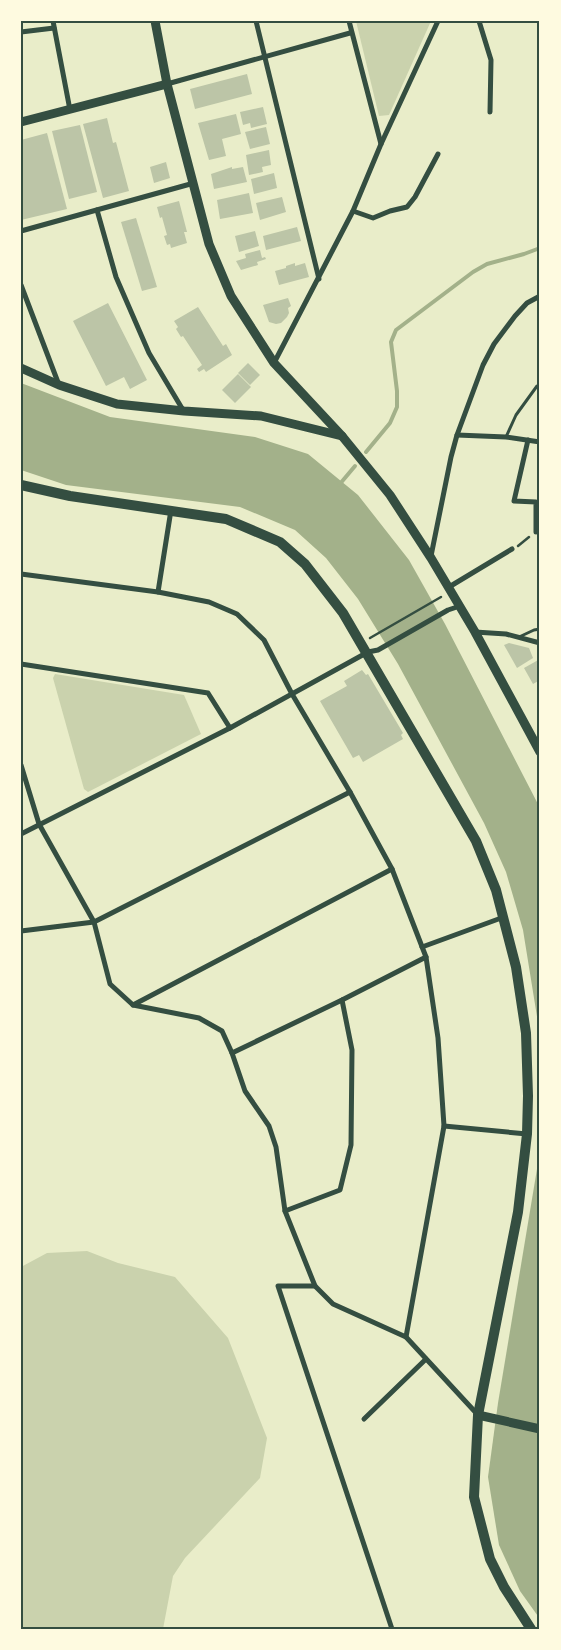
<svg xmlns="http://www.w3.org/2000/svg" width="561" height="1650" font-family="Cabin,sans-serif">
<style>
.green{fill:#cad2ad}
.water{fill:#a3b18a}
.lines{fill:none;stroke-linecap:round;stroke-linejoin:round}
.stream{stroke:#a3b18a;stroke-width:4}
.building{fill:#bcc5a7}
.path{stroke:#344e41;stroke-width:2.5}
.service{stroke:#344e41;stroke-width:3}
.minor{stroke:#344e41;stroke-width:5}
.tertiary{stroke:#344e41;stroke-width:9}
.primary{stroke:#344e41;stroke-width:10}
.neatline{fill:none;stroke:#344e41;stroke-width:2}
</style>
<rect width="100%" height="100%" fill="#e9edc9"/>
<!-- green -->
<g class="green">
<path d="M356,21h75l-42,94 -10,1z"/>
<path d="M55,674l129,21 17,39 -113,58 -4,-3 -31,-111z"/>
<path d="M87,1251l31,12 57,14 53,61 39,100 -7,40 -75,80 -12,18 -10,53h-142v-362l26,-14z"/>
</g>
<!-- water -->
<g class="water">
<path d="M21,383l89,34 145,20 53,17 50,41 51,65 36,64 95,184v227l-17,-105 -17,-58 -22,-49 -86,-159 -40,-65 -32,-41 -31,-28 -55,-23 -174,-22 -45,-15z"/>
<path d="M540,1151v468l-20,-28 -21,-46 -11,-68 10,-74z"/>
</g>
<g class="lines">
<!-- stream -->
<g class="stream">
<path d="M366,452l24,-29 7,-16v-16l-6,-49 5,-12 77,-58 14,-8 37,-10 16,-6"/>
<path d="M339,485l16,-19"/>
</g>
</g>
<!-- building -->
<g class="building">
<path d="M247,74l5,20 -57,15 -5,-20z"/>
<path d="M263,107l4,17 -16,4 -1,-5 -7,2 -3,-13z"/>
<path d="M236,114l5,20 -19,5 4,17 -17,4 -11,-37z"/>
<path d="M107,118l6,25 3,-1 13,49 -26,7 -20,-74z"/>
<path d="M80,125l17,67 -28,7 -17,-68z"/>
<path d="M266,127l4,17 -20,5 -5,-17z"/>
<path d="M47,133l20,76 -46,11v-80z"/>
<path d="M269,150l2,15 -9,2 1,5 -14,3 -3,-20z"/>
<path d="M166,162l4,16 -16,5 -4,-16z"/>
<path d="M232,167v2l11,-2 4,15 -33,7 -3,-15z"/>
<path d="M274,173l3,15 -23,6 -3,-15z"/>
<path d="M249,193l4,20 -33,6 -3,-19z"/>
<path d="M282,197l4,15 -26,8 -4,-17z"/>
<path d="M179,201l8,31h-3l3,11 -16,5 -1,-4 -3,1 -3,-9 3,-1 -5,-18 -2,1 -3,-11z"/>
<path d="M136,218l21,69 -15,4 -21,-69z"/>
<path d="M297,227l4,14 -35,9 -3,-14z"/>
<path d="M255,231l4,15 -20,6 -4,-16z"/>
<path d="M260,250l2,8 3,-1 1,2 -9,3 1,3 -17,5 -5,-9 10,-3 -1,-4z"/>
<path d="M295,263v3l10,-3 4,14 -30,8 -4,-14 11,-3v-2z"/>
<path d="M288,298l3,8 -3,2 1,5 -2,4 -6,6 -5,1 -7,-2 -6,-17z"/>
<path d="M108,303l39,77 -17,9 -6,-12 -18,9 -33,-65z"/>
<path d="M198,307l25,39 3,-2 6,11 -26,17 -2,-3 -5,3 -2,-3 5,-4 -19,-29 -2,1 -5,-8 2,-2 -4,-6z"/>
<path d="M248,363l12,12 -10,10 -12,-12z"/>
<path d="M238,374l13,13 -16,16 -13,-13z"/>
<path d="M509,643l20,5 4,10 -16,10 -13,-23z"/>
<path d="M540,659v21l-7,4 -9,-16z"/>
<path d="M362,670l4,5 2,-1 35,59 -2,2 2,4 -40,23 -4,-7 -6,3 -33,-57 27,-15 -3,-5z"/>
</g>
<g class="lines">
<!-- path -->
<g class="path">
<path d="M518,546l11,-9"/>
<path d="M370,638l71,-41"/>
</g>
<!-- service -->
<g class="service">
<path d="M506,437l10,-22 21,-29"/>
<path d="M519,637l15,-7 6,-1"/>
</g>
<!-- minor -->
<g class="minor">
<path d="M53,21l17,89"/>
<path d="M256,21l63,258"/>
<path d="M349,21l32,123"/>
<path d="M479,21l12,39 -1,52"/>
<path d="M21,32l33,-4"/>
<path d="M167,84l183,-51"/>
<path d="M97,210l19,67 33,76 34,57"/>
<path d="M353,211l20,7 17,-7 17,-4 8,-10 23,-43"/>
<path d="M21,231l173,-48"/>
<path d="M21,285l38,100"/>
<path d="M274,363l79,-152 28,-67 57,-123"/>
<path d="M457,435l49,2 34,5"/>
<path d="M528,440l-14,61 22,1v30"/>
<path d="M431,556l20,-99 6,-22 26,-70 11,-21 21,-28 12,-13 13,-7"/>
<path d="M21,574l137,18 51,10 28,12 27,26 28,54 58,98 42,77 34,88 12,81 6,88 -38,211"/>
<path d="M449,587l63,-38"/>
<path d="M158,592l13,-82"/>
<path d="M475,632l31,2 34,9"/>
<path d="M21,664l187,29 22,35"/>
<path d="M21,765l18,59 55,98 16,62 23,21 66,13 23,13 10,22 13,38 24,35 7,21 9,64 30,75 18,18 73,33 72,78"/>
<path d="M21,834l209,-106 138,-76 10,-2 70,-40 12,-4"/>
<path d="M21,931l73,-9 256,-130"/>
<path d="M422,947l82,-30"/>
<path d="M133,1005l259,-136"/>
<path d="M232,1053l110,-53 84,-43"/>
<path d="M444,1126l83,8"/>
<path d="M285,1211l55,-21 11,-45 1,-95 -10,-50"/>
<path d="M315,1286h-37l114,343"/>
<path d="M364,1419l62,-60"/>
</g>
<!-- tertiary -->
<g class="tertiary">
<path d="M155,21l12,63 42,160 22,52 43,67 68,73 48,59 41,63 44,74 65,120"/>
<path d="M21,122l146,-38"/>
<path d="M21,368l38,17 58,19 67,7 77,5 81,20"/>
<path d="M478,1415l62,14"/>
</g>
<!-- primary -->
<path class="primary" d="M21,485l49,11 156,23 54,23 25,22 38,49 133,228 20,49 20,77 10,66 2,63 -1,38 -9,78 -40,203 -4,82 16,62 14,28 27,42"/>
</g>
<!-- border -->
<rect width="561" height="1650" fill="none" stroke="#fefae0" stroke-width="45"/>
<rect x="22" y="22" width="516" height="1606" class="neatline"/>
</svg>
